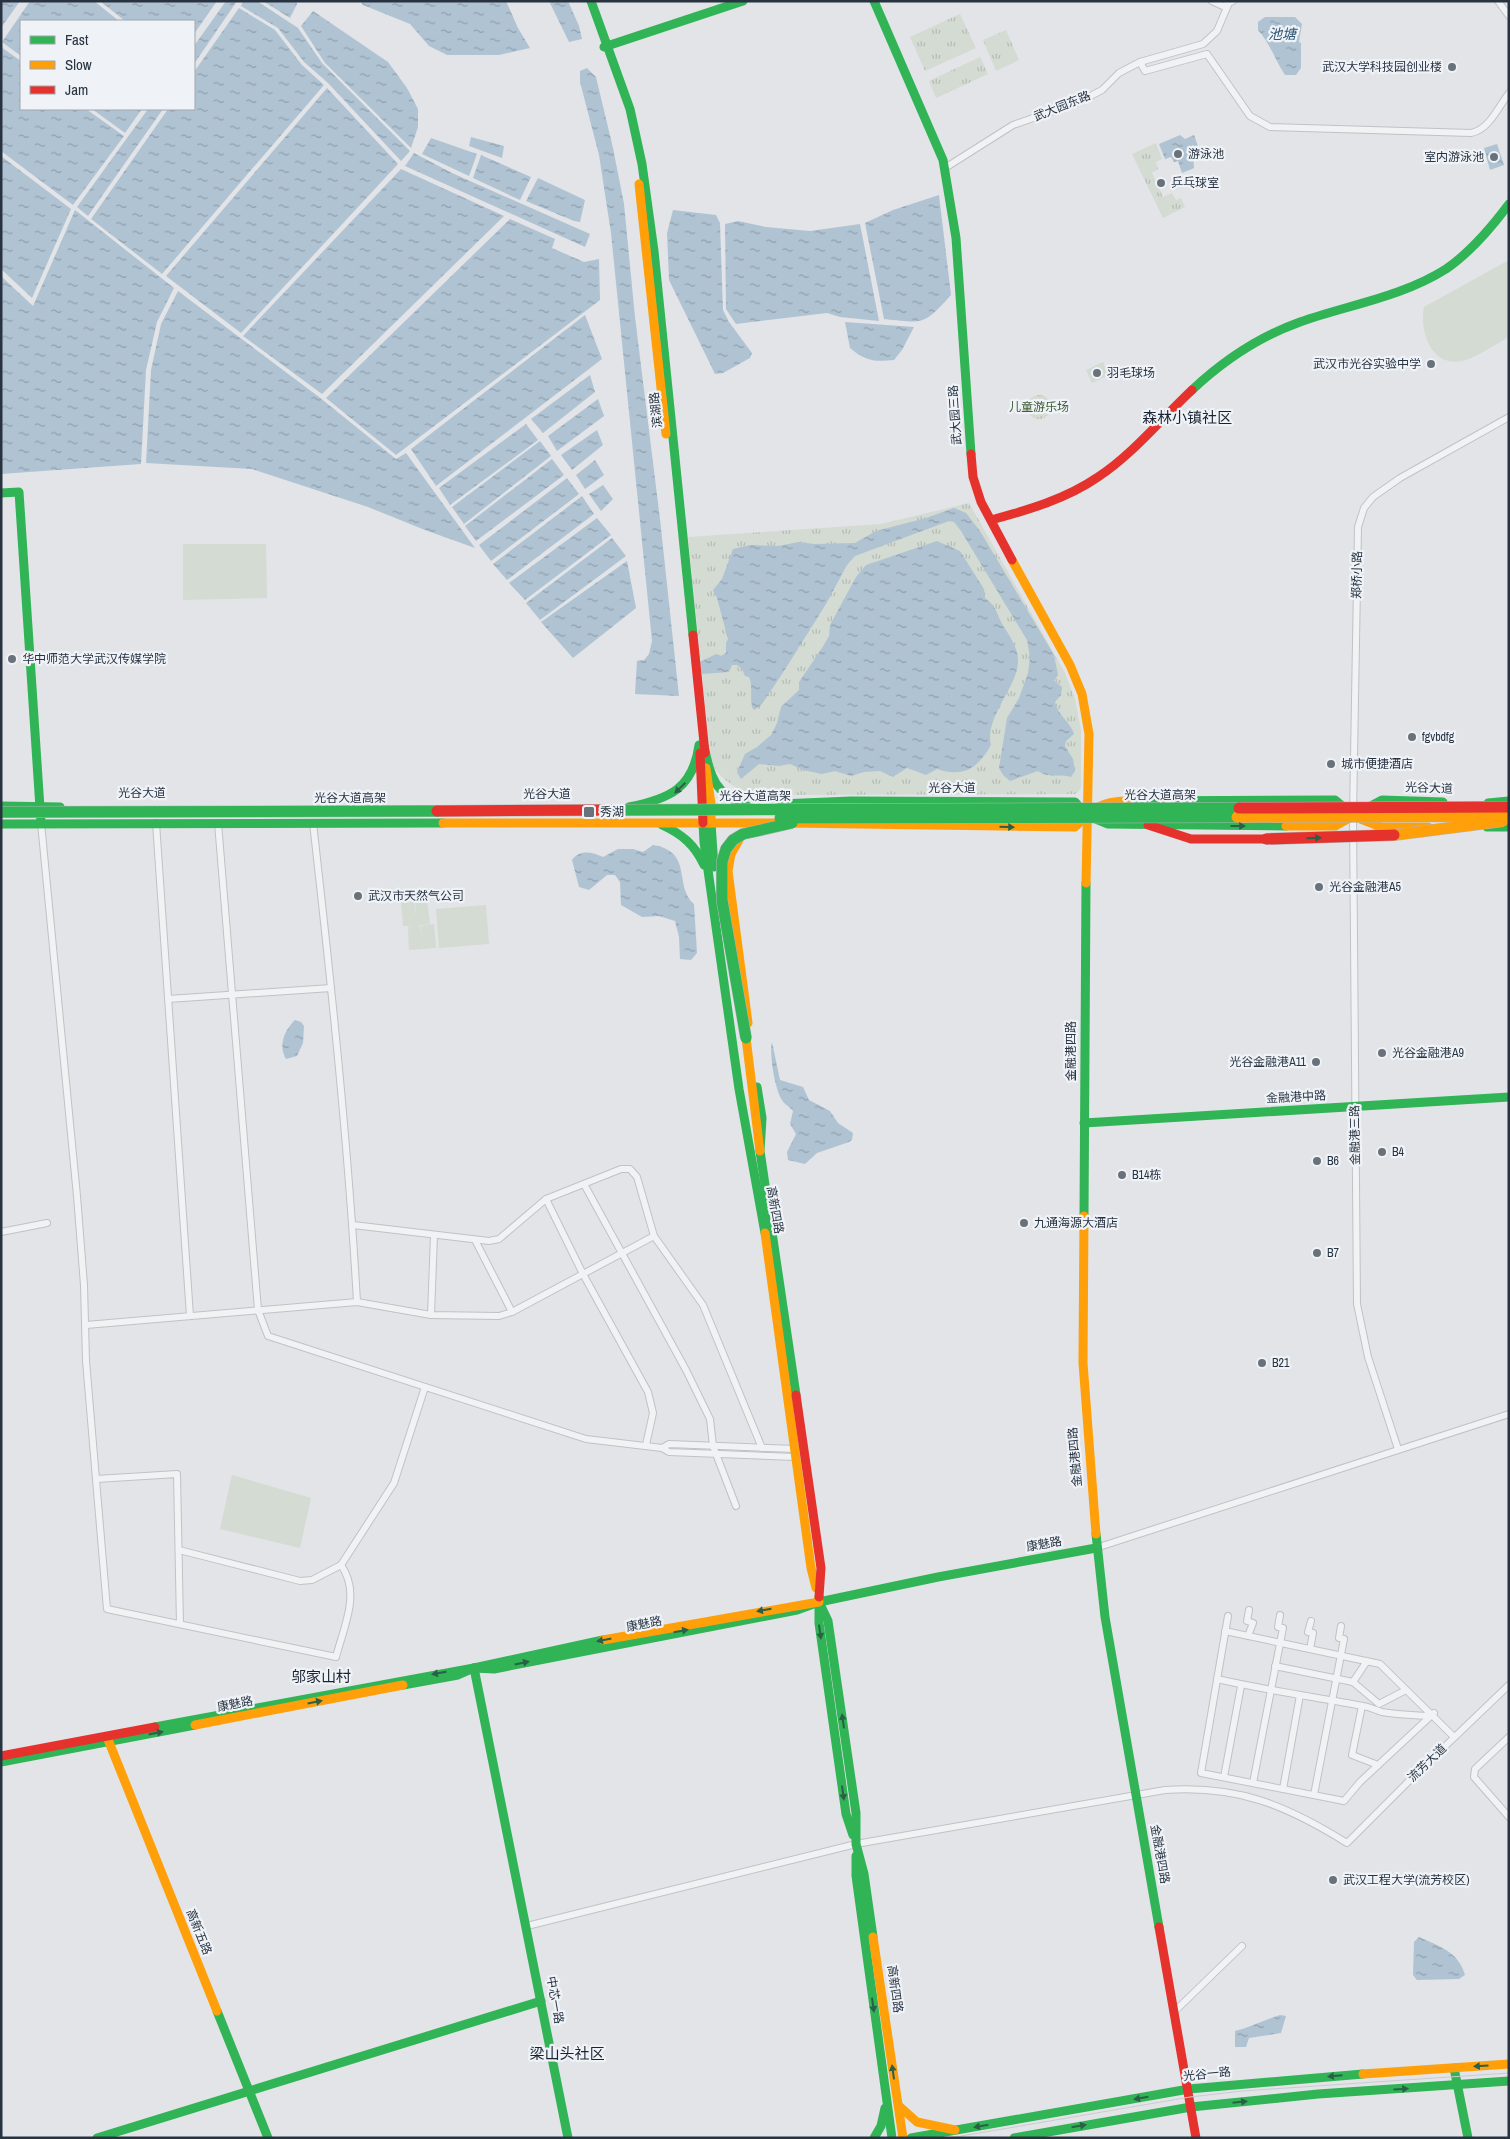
<svg xmlns="http://www.w3.org/2000/svg" width="1510" height="2139" font-family="'Archivo Narrow','Noto Sans SC',sans-serif">
<style>
.grass{fill:url(#grass-tufts)}
.pitch{fill:#d3dbd2}
.water{fill:url(#water-ripples)}
.lines{fill:none;stroke-linecap:round;stroke-linejoin:round}
.street-casing{stroke:#c0c2c5;stroke-width:8}
.street{stroke:#f1f2f4;stroke-width:6}
.fast{stroke:#30b455;stroke-width:9}
.slow{stroke:#ff9f0a;stroke-width:9}
.jam{stroke:#e5322d;stroke-width:9}
.tram{stroke:#cacccf;stroke-width:1}
.fast-bridge-casing{stroke:#b4b7bc;stroke-width:12;stroke-linecap:butt}
.slow-bridge-casing{stroke:#b4b7bc;stroke-width:12;stroke-linecap:butt}
.jam-bridge-casing{stroke:#b4b7bc;stroke-width:12;stroke-linecap:butt}
.fast-bridge{stroke:#30b455;stroke-width:11}
.slow-bridge{stroke:#ff9f0a;stroke-width:11}
.jam-bridge{stroke:#e5322d;stroke-width:11}
.oneway{fill:#2b6048}
.poi-dot{fill:#69717b;stroke:#eff3f7;stroke-width:2}
.labels{text-anchor:middle;stroke-width:4.5;stroke-linejoin:round;paint-order:stroke}
.poi-label{font-size:12px;fill:#283341;stroke:#eff3f7;text-anchor:start}
.street-label{font-size:12px;fill:#283341;stroke:#eff3f7}
.park-label{font-size:12px;fill:#405d35;stroke:#eff3f7}
.water-label{font-size:14px;font-style:italic;fill:#315675;stroke:#eff3f7}
.quarter-label{font-size:15px;fill:#1a2431;stroke:#eff3f7}
</style>
<defs>
<pattern id="grass-tufts" width="24" height="20" patternUnits="userSpaceOnUse" patternTransform="scale(1.25)"><rect width="24" height="20" fill="#d3dbd2"/><path d="M3 7l-1-3M5 7V3M7 7l1-3M15 17l-1-3M17 17v-4M19 17l1-3" fill="none" stroke="#b5bcb6"/></pattern>
<pattern id="water-ripples" width="26" height="14" patternUnits="userSpaceOnUse" patternTransform="scale(1.25)"><rect width="26" height="14" fill="#b0c3d3"/><path d="M2 4q2-2 4 0t4 0M15 11q2-2 4 0t4 0" fill="none" stroke="#8f9fad"/></pattern>
</defs>
<rect width="100%" height="100%" fill="#e2e4e7"/>
<!-- grass -->
<g class="grass">
<path d="M960,14l16,34 -51,23 -15,-34z"/>
<path d="M1006,30l13,30 -23,11 -13,-31z"/>
<path d="M980,57l8,17 -52,24 -7,-17z"/>
<path d="M1156,143l6,16 -6,3 2,7 -6,4 11,24 9,-4 4,7 5,-2 4,9 -22,11 -31,-64z"/>
<circle cx="1039" cy="407" r="12"/>
<path d="M969,503l96,170 10,26 6,31v58l-5,6 -316,1c-21,-3 -39,-14 -49,-33l-23,-225 193,-13z"/>
</g>
<!-- pitch -->
<g class="pitch">
<path d="M1509,260v77c-13,7 -27,17 -41,22 -34,13 -49,-24 -44,-52z"/>
<path d="M1103,362l6,13 -17,8 -6,-13z"/>
<path d="M183,544h83l1,54 -84,2z"/>
<path d="M427,900l3,24 -14,2h4l2,13 -1,-13 13,-2 2,24 -27,2 -1,-23 3,-1h-8l-2,-23 13,-1 2,16 -1,-17z"/>
<path d="M486,905l3,39 -50,4 -3,-39z"/>
<path d="M232,1475l79,23 -11,50 -80,-19z"/>
</g>
<!-- water -->
<g class="water">
<path d="M1,1h19l-19,27z"/>
<path d="M30,1h64l25,20h-98v35l-19,-14z"/>
<path d="M100,1h117l-23,33v-13h-69z"/>
<path d="M226,1h11l-43,63v-18z"/>
<path d="M243,1h14l41,27 24,35 88,88 -9,10 -73,-78 -24,-21 -26,-34 -37,-22z"/>
<path d="M263,1h33l1,3 -7,14z"/>
<path d="M360,1h146l12,27 12,20 -31,7h-52l-18,-9 -19,-22 -47,-19z"/>
<path d="M549,1h19l11,25 3,13 -13,3z"/>
<path d="M239,8l36,22 27,35 22,20 -162,189 -71,-55 77,-110h26v-37z"/>
<path d="M313,11l75,51 19,26 11,21v18l-7,21 -86,-85 -24,-37z"/>
<path d="M1265,17h30l7,7 -3,18 2,1v25l-5,7h-11c-10,-15 -15,-32 -27,-45v-8z"/>
<path d="M1,47l20,14v48h65l38,27 -51,69 -72,-54z"/>
<path d="M587,68l9,9 17,71 11,56 11,113 25,202 19,177 -44,-2 2,-33 7,-1 5,-6 3,-13 -41,-408 -12,-78 -19,-73v-11z"/>
<path d="M327,88l71,76 -157,169 -75,-57z"/>
<path d="M92,109h50l-17,24z"/>
<path d="M148,109h15l-75,107 -11,-9z"/>
<path d="M1180,135l5,4 9,-4 5,14 -6,3 1,16 -12,5 -4,-12 -4,1 -3,-5 -6,2 -6,-15z"/>
<path d="M471,137l33,9 -2,12 -33,-12z"/>
<path d="M431,138l46,16 -8,22 -47,-22z"/>
<path d="M1497,144l7,21 -14,5 -6,-22z"/>
<path d="M414,153l38,20 138,61 -5,13 -180,-81z"/>
<path d="M481,155l50,22 -11,23 -47,-22z"/>
<path d="M1,156l70,53 -39,89 -31,-29z"/>
<path d="M401,169l103,47 -182,178 -79,-58z"/>
<path d="M538,178l47,22 -5,22 -6,-1 -48,-20z"/>
<path d="M939,195l12,100c-28,31 -27,28 -67,24l-19,-96 28,-13z"/>
<path d="M75,210l99,78 -17,34 -11,48 -5,94 -140,10v-198l32,30z"/>
<path d="M673,210l43,5 4,8 3,87 6,12 23,31 -2,5 -27,15 -8,1 -46,-94 -2,-47z"/>
<path d="M510,219l45,20 -3,9 32,14 15,-3 1,41 -204,155 -70,-57z"/>
<path d="M738,221l28,6 44,4 50,-7 19,97 -39,-4 -13,-4 -91,11 -10,-15 -1,-85z"/>
<path d="M178,291l141,106 77,62 10,-6 69,95 -50,-18 -57,-23 -116,-38 -106,-6 5,-93 10,-46z"/>
<path d="M585,315l17,44 -166,127 -25,-37z"/>
<path d="M845,322l69,5 -12,23 -8,10c-20,2 -29,1 -44,-12z"/>
<path d="M590,375l5,17 -52,41 -12,-14z"/>
<path d="M598,399l6,17 -47,35 -9,-15z"/>
<path d="M526,424l12,16 -88,65 -11,-17z"/>
<path d="M597,430l6,15 -31,25 -11,-15z"/>
<path d="M540,441l11,15 -87,68 -12,-17z"/>
<path d="M552,459l12,16 -88,66 -11,-15z"/>
<path d="M595,460l9,15 -19,14 -9,-14z"/>
<path d="M567,478l12,16 -88,67 -12,-16z"/>
<path d="M603,485l10,14 -12,12 -12,-17z"/>
<path d="M582,496l12,18 -87,66 -14,-16z"/>
<path d="M954,508l12,5 14,18 74,124 4,20 -4,6 8,6 -1,8 -6,7c3,14 15,19 19,32l-8,7 -1,5 8,13 2,12 -4,6c-12,-4 -22,2 -33,-6l-28,10 -7,-6 -4,-7 8,-50 12,-20 9,-25 2,-16 -3,-17 -66,-109 -7,-9 -5,-1 -94,35 -8,9 -21,39 -42,67 -22,33 -8,6c-6,-9 0,-22 -5,-33l-4,-1 -3,-7 -5,-4h-5l-3,7 -27,2 -2,-12 16,-8 6,2 4,-3v-10l2,-4 -11,-41 -4,-8 9,-11 11,-30 17,-4 28,1 21,-4 15,2 41,-1 21,-12 50,-13z"/>
<path d="M597,518l14,17 -86,65 -16,-17z"/>
<path d="M612,538l14,18 -86,64 -14,-17z"/>
<path d="M937,541l23,10 24,38 1,9c12,8 12,18 19,29 6,9 15,23 14,35 -1,26 -34,56 -27,83 -13,23 -27,33 -54,24l-11,6 -19,-7 -14,9 -13,-6 -16,1 -13,4 -16,-5 -13,3 -19,-4 -13,-6 -11,2 -20,-2 -18,15 -4,-7 8,-18 12,-7 14,-12 6,-12 4,-16 18,-17v-8l23,-34 7,-12 1,-11 26,-48 10,-12z"/>
<path d="M627,561l9,47 -63,50 -32,-36z"/>
<path d="M653,845c41,7 20,40 41,59l3,49 -6,7 -11,-1 -1,-22 -4,-16 -16,-5 -17,1 -21,-12 -1,-23 -5,-7h-8l-18,15 -10,-3 -7,-27c8,-11 20,-8 31,-3l15,-8h15l10,3z"/>
<path d="M295,1020l6,2 3,4 -1,17 -6,13 -11,3c-8,-14 -2,-28 9,-39z"/>
<path d="M772,1042l8,38 23,7 6,13 21,11 8,12 15,10 -1,7 -3,2 -32,11 -12,11 -17,-4 -1,-8 9,-18 -6,-10 3,-13c-3,-4 -9,-7 -11,-11 -7,-10 -13,-47 -10,-58z"/>
<path d="M1419,1937c20,9 40,15 46,38l-6,4 -42,1 -4,-5 1,-33z"/>
<path d="M1280,2015l6,1 -5,17 -32,5 -3,9h-11v-16c16,-4 29,-11 45,-16z"/>
</g>
<g class="lines">
<!-- street casing -->
<g class="street-casing">
<g id="street">
<path d="M1212,1l11,5 10,-5"/>
<path d="M1498,1l11,15"/>
<path d="M1140,62l5,9 62,-17 43,62 20,11 201,6c18,-3 28,-27 38,-40"/>
<path d="M945,168l68,-43 66,-23 23,-12 17,-17 21,-11 63,-18 14,-13 11,-26"/>
<path d="M41,823l36,373 7,89 2,76 21,248 229,48c8,-31 25,-64 5,-92"/>
<path d="M156,823l34,493"/>
<path d="M218,823l40,487 10,26 318,103 76,9 7,-4 126,5"/>
<path d="M313,823c18,159 35,319 44,479"/>
<path d="M168,999l163,-11"/>
<path d="M584,1184l102,186 24,49 3,27 23,60"/>
<path d="M546,1199l37,75 65,118 5,21 -7,32"/>
<path d="M353,1225l136,16 10,-2 47,-40 75,-30h9l7,8 17,59 49,69 59,143"/>
<path d="M1,1232l46,-9"/>
<path d="M475,1240l37,72"/>
<path d="M431,1315l3,-80"/>
<path d="M86,1325l271,-23 74,13 68,1 13,-4 142,-76"/>
<path d="M662,1448l7,4 127,5"/>
<path d="M1398,1449l-30,-92 -11,-53 -4,-488 5,-289 6,-19 9,-11 27,-19 109,-61"/>
<path d="M96,1479l81,-5 3,150"/>
<path d="M1096,1548l413,-134"/>
<path d="M179,1550l121,31 12,-1 29,-15 53,-82 31,-96"/>
<path d="M1228,1616l-27,157 143,28 16,-19 74,-69"/>
<path d="M1225,1631l155,33 74,73"/>
<path d="M1248,1636l5,-13 -6,-2 2,-11"/>
<path d="M1310,1649l3,-16 -5,-1 3,-11"/>
<path d="M1275,1666l78,16 26,22 27,-14"/>
<path d="M1217,1679c48,11 98,18 146,27 7,1 12,4 19,6 16,3 32,3 49,4"/>
<path d="M1353,1682l14,-21"/>
<path d="M1362,1706l-10,49 26,10"/>
<path d="M1509,1737l-34,32 -1,8 35,40"/>
<path d="M1224,1777l17,-91"/>
<path d="M1253,1783l30,-155 -5,-1 2,-12"/>
<path d="M1283,1789l17,-94"/>
<path d="M1314,1795l30,-156 -5,-1 2,-12"/>
<path d="M527,1926l329,-82 309,-54c73,-5 121,15 182,53l67,-67 95,-91"/>
<path d="M1174,2012l68,-66"/>
</g>
</g>
<!-- street -->
<use href="#street" class="street"/>
<!-- fast -->
<g class="fast">
<path d="M591,1l39,108 12,55 12,87 39,384"/>
<path d="M874,1l69,159 13,78 15,216"/>
<path d="M604,47l139,-46"/>
<path d="M1192,390c32,-30 66,-53 108,-68 48,-17 102,-25 146,-53 25,-17 45,-41 63,-65"/>
<path d="M1,493l18,-1 22,331"/>
<path d="M704,746c7,32 10,47 43,60"/>
<path d="M1127,801l208,-1 12,10"/>
<path d="M1488,803l21,-2"/>
<path d="M780,804l71,-3 224,1 11,13 22,9 178,2"/>
<path d="M1,806l59,1"/>
<path d="M629,807c40,-8 64,-18 70,-62"/>
<path d="M1367,808l15,-8 61,2"/>
<path d="M703,823l1,19 35,247 26,144"/>
<path d="M711,823l3,44"/>
<path d="M1,824l442,-1"/>
<path d="M662,825c20,9 33,20 42,40"/>
<path d="M1487,827h22"/>
<path d="M757,1087l5,31 -2,33 36,244"/>
<path d="M1084,1123l425,-26"/>
<path d="M1084,1216l2,-333"/>
<path d="M1096,1534l9,83 54,310"/>
<path d="M819,1597v5l9,19 28,192v31l8,30 9,63"/>
<path d="M819,1602l119,-25 158,-29"/>
<path d="M819,1605v18l27,191 7,21"/>
<path d="M603,1640l-129,28 20,1 303,-59 22,-8"/>
<path d="M474,1668l94,470"/>
<path d="M155,1727l319,-59 -16,7 -55,10"/>
<path d="M1,1762l194,-37"/>
<path d="M856,1856v20l36,262"/>
<path d="M217,2011l51,127"/>
<path d="M1454,2068l14,70"/>
<path d="M97,2138l444,-137"/>
<path d="M874,2138l7,-12 4,-18"/>
<path d="M911,2138l278,-49 174,-15"/>
<path d="M1014,2138l177,-31 127,-13 191,-13"/>
</g>
<!-- slow -->
<g class="slow">
<path d="M639,184l27,250"/>
<path d="M1012,560l58,105 12,29 7,40 -3,149"/>
<path d="M706,768l5,36v19"/>
<path d="M443,823h332"/>
<path d="M790,823l285,4c17,-18 26,-26 52,-26"/>
<path d="M1286,826h49l18,-10 28,11h47"/>
<path d="M739,840l-8,14 -3,17 20,152"/>
<path d="M746,1038l14,113"/>
<path d="M1084,1216l-1,147 13,171"/>
<path d="M765,1233l46,335 5,20"/>
<path d="M603,1640l216,-38"/>
<path d="M195,1725l208,-40"/>
<path d="M107,1737l110,274"/>
<path d="M873,1937l30,201"/>
<path d="M1363,2074l146,-10"/>
<path d="M899,2106l18,16 38,8"/>
</g>
<!-- jam -->
<g class="jam">
<path d="M971,454l2,23 8,25 31,58"/>
<path d="M991,520c37,-10 75,-21 107,-43 34,-22 64,-59 94,-87"/>
<path d="M693,635l12,118"/>
<path d="M700,753l3,70"/>
<path d="M1148,825l43,14h75"/>
<path d="M796,1395l25,173 -2,29"/>
<path d="M1,1756l154,-29"/>
<path d="M1159,1927l37,211"/>
</g>
<!-- tram -->
<path class="tram" d="M950,2138l240,-41 52,-6 267,-18"/>
<!-- fast-bridge casing -->
<g class="fast-bridge-casing">
<g id="fast-bridge">
<path d="M620,810l619,-2"/>
<path d="M1,812l436,-1"/>
<path d="M780,818l457,-1"/>
<path d="M746,1038l-24,-138v-38l4,-13 7,-9 10,-6 49,-11"/>
</g>
</g>
<!-- slow-bridge casing -->
<g class="slow-bridge-casing">
<g id="slow-bridge">
<path d="M1237,817l272,-1"/>
<path d="M1394,835l109,-14"/>
</g>
</g>
<!-- jam-bridge casing -->
<g class="jam-bridge-casing">
<g id="jam-bridge">
<path d="M1239,808l270,-1"/>
<path d="M437,811l183,-1"/>
<path d="M1266,839l128,-4"/>
</g>
</g>
<!-- fast-bridge -->
<use href="#fast-bridge" class="fast-bridge"/>
<!-- slow-bridge -->
<use href="#slow-bridge" class="slow-bridge"/>
<!-- jam-bridge -->
<use href="#jam-bridge" class="jam-bridge"/>
</g>
<!-- one-way arrows -->
<defs><path id="oneway-solid" d="M-6-.8H1V-3.2L6.5 0L1 3.2V.8H-6Z" transform="scale(1.25)"/></defs>
<g class="oneway">
<use href="#oneway-solid" transform="translate(680 788) rotate(136)"/>
<use href="#oneway-solid" transform="translate(1238 826)"/>
<use href="#oneway-solid" transform="translate(1007 827) rotate(1)"/>
<use href="#oneway-solid" transform="translate(1314 838) rotate(-1)"/>
<use href="#oneway-solid" transform="translate(764 1610) rotate(170)"/>
<use href="#oneway-solid" transform="translate(681 1631) rotate(-10)"/>
<use href="#oneway-solid" transform="translate(820 1632) rotate(82)"/>
<use href="#oneway-solid" transform="translate(604 1640) rotate(169)"/>
<use href="#oneway-solid" transform="translate(522 1663) rotate(-12)"/>
<use href="#oneway-solid" transform="translate(439 1673) rotate(170)"/>
<use href="#oneway-solid" transform="translate(315 1702) rotate(-11)"/>
<use href="#oneway-solid" transform="translate(843 1721) rotate(-98)"/>
<use href="#oneway-solid" transform="translate(156 1733) rotate(-11)"/>
<use href="#oneway-solid" transform="translate(843 1793) rotate(82)"/>
<use href="#oneway-solid" transform="translate(873 2005) rotate(82)"/>
<use href="#oneway-solid" transform="translate(1481 2066) rotate(176)"/>
<use href="#oneway-solid" transform="translate(893 2072) rotate(-98)"/>
<use href="#oneway-solid" transform="translate(1335 2076) rotate(175)"/>
<use href="#oneway-solid" transform="translate(1401 2089) rotate(-4)"/>
<use href="#oneway-solid" transform="translate(1141 2098) rotate(170)"/>
<use href="#oneway-solid" transform="translate(1240 2102) rotate(-6)"/>
<use href="#oneway-solid" transform="translate(981 2126) rotate(170)"/>
<use href="#oneway-solid" transform="translate(1079 2126) rotate(-10)"/>
</g>
<!-- markers -->
<g class="poi-dot">
<circle cx="1452" cy="67" r="5"/>
<circle cx="1178" cy="154" r="5"/>
<circle cx="1494" cy="157" r="5"/>
<circle cx="1161" cy="183" r="5"/>
<circle cx="1431" cy="364" r="5"/>
<circle cx="1097" cy="373" r="5"/>
<circle cx="12" cy="659" r="5"/>
<circle cx="1412" cy="737" r="5"/>
<circle cx="1331" cy="764" r="5"/>
<rect x="583" y="806" width="12" height="12" rx="2.5"/>
<circle cx="1319" cy="887" r="5"/>
<circle cx="358" cy="896" r="5"/>
<circle cx="1382" cy="1053" r="5"/>
<circle cx="1316" cy="1062" r="5"/>
<circle cx="1382" cy="1152" r="5"/>
<circle cx="1317" cy="1161" r="5"/>
<circle cx="1122" cy="1175" r="5"/>
<circle cx="1024" cy="1223" r="5"/>
<circle cx="1317" cy="1253" r="5"/>
<circle cx="1262" cy="1363" r="5"/>
<circle cx="1333" cy="1880" r="5"/>
</g>
<g class="labels">
<!-- poi labels -->
<g class="poi-label">
<text x="1442" y="71" text-anchor="end">武汉大学科技园创业楼</text>
<text x="1188" y="158">游泳池</text>
<text x="1484" y="161" text-anchor="end">室内游泳池</text>
<text x="1171" y="187">乒乓球室</text>
<text x="1421" y="368" text-anchor="end">武汉市光谷实验中学</text>
<text x="1107" y="377">羽毛球场</text>
<text x="22" y="663">华中师范大学武汉传媒学院</text>
<text x="1422" y="741">fgvbdfg</text>
<text x="1341" y="768">城市便捷酒店</text>
<text x="600" y="816">秀湖</text>
<text x="1329" y="891">光谷金融港A5</text>
<text x="368" y="900">武汉市天然气公司</text>
<text x="1392" y="1057">光谷金融港A9</text>
<text x="1306" y="1066" text-anchor="end">光谷金融港A11</text>
<text x="1392" y="1156">B4</text>
<text x="1327" y="1165">B6</text>
<text x="1132" y="1179">B14栋</text>
<text x="1034" y="1227">九通海源大酒店</text>
<text x="1327" y="1257">B7</text>
<text x="1272" y="1367">B21</text>
<text x="1343" y="1884">武汉工程大学(流芳校区)</text>
</g>
<!-- street labels -->
<g class="street-label">
<text transform="translate(1062 106) rotate(-22)" y="4">武大园东路</text>
<text transform="translate(656 410) rotate(-96)" y="4">滨湖路</text>
<text transform="translate(955 415) rotate(-94)" y="4">武大园三路</text>
<text transform="translate(1357 575) rotate(-89)" y="4">郑桥小路</text>
<text x="952" y="792">光谷大道</text>
<text transform="translate(1429 788) rotate(2)" y="4">光谷大道</text>
<text x="142" y="797">光谷大道</text>
<text x="547" y="798">光谷大道</text>
<text x="1160" y="799">光谷大道高架</text>
<text x="755" y="800">光谷大道高架</text>
<text x="350" y="802">光谷大道高架</text>
<text transform="translate(1071 1051) rotate(-90)" y="4">金融港四路</text>
<text transform="translate(1296 1097) rotate(-3)" y="4">金融港中路</text>
<text transform="translate(1355 1135) rotate(-91)" y="4">金融港三路</text>
<text transform="translate(775 1210) rotate(80)" y="4">高新四路</text>
<text transform="translate(1075 1457) rotate(-95)" y="4">金融港四路</text>
<text transform="translate(1044 1544) rotate(-10)" y="4">康魅路</text>
<text transform="translate(644 1624) rotate(-11)" y="4">康魅路</text>
<text transform="translate(235 1704) rotate(-11)" y="4">康魅路</text>
<text transform="translate(1427 1763) rotate(-44)" y="4">流芳大道</text>
<text transform="translate(1160 1854) rotate(80)" y="4">金融港四路</text>
<text transform="translate(199 1932) rotate(68)" y="4">高新五路</text>
<text transform="translate(895 1989) rotate(82)" y="4">高新四路</text>
<text transform="translate(555 2000) rotate(80)" y="4">中芯一路</text>
<text transform="translate(1207 2074) rotate(-6)" y="4">光谷一路</text>
</g>
<!-- park labels -->
<g class="park-label">
<text x="1039" y="411">儿童游乐场</text>
</g>
<!-- water labels -->
<g class="water-label">
<text x="1282" y="39">池塘</text>
</g>
<!-- quarter labels -->
<g class="quarter-label">
<text x="1187" y="423">森林小镇社区</text>
<text x="321" y="1682">邬家山村</text>
<text x="567" y="2059">梁山头社区</text>
</g>
</g>
<!-- border -->
<rect width="1510" height="2139" fill="none" stroke="#283341" stroke-width="5"/>
<!-- legend -->
<rect x="20" y="20" width="175" height="90" fill="#eff3f7" stroke="#9fa6ae"/>
<rect x="30" y="36" width="25" height="8" fill="#30b455" stroke="#9fa6ae"/>
<text x="65" y="45" font-size="15" fill="#283341">Fast</text>
<rect x="30" y="61" width="25" height="8" fill="#ff9f0a" stroke="#9fa6ae"/>
<text x="65" y="70" font-size="15" fill="#283341">Slow</text>
<rect x="30" y="86" width="25" height="8" fill="#e5322d" stroke="#9fa6ae"/>
<text x="65" y="95" font-size="15" fill="#283341">Jam</text>
</svg>
